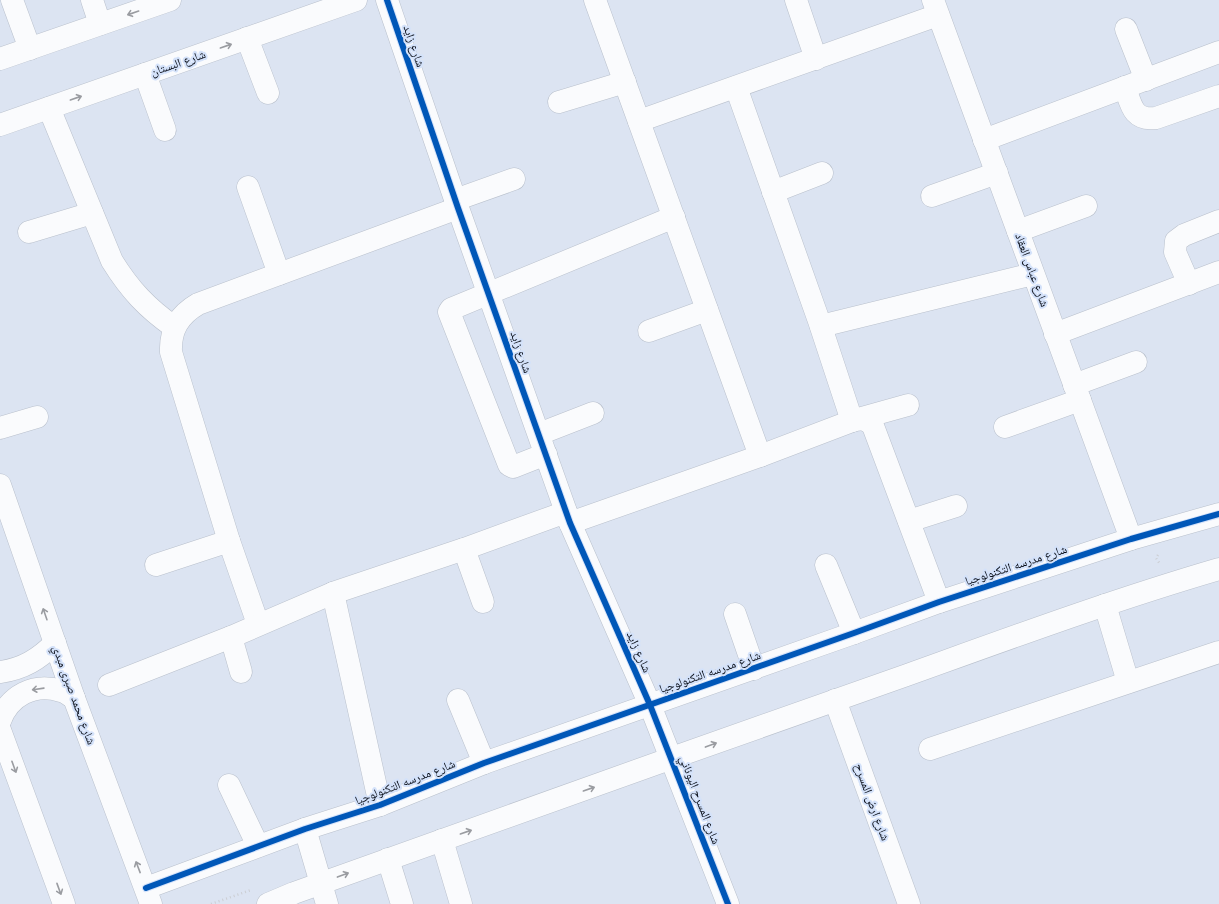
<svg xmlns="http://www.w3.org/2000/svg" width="1219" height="904" font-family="Inter,'Noto Naskh Arabic',sans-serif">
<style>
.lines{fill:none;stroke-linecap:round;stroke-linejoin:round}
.minor-casing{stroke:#b9c0cc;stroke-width:23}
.major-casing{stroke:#b9c0cc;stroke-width:23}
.path{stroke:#cbcdd2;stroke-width:2.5;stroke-dasharray:1 3;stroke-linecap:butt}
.minor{stroke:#fafbfd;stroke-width:22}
.major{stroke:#fafbfd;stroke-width:22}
.cycleway-casing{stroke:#d4e2fa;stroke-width:8}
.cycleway{stroke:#0057b8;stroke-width:6}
.oneway{stroke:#9a9ca1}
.labels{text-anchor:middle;stroke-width:4;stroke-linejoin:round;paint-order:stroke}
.street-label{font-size:12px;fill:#090e18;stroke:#d4e2fa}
</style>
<rect width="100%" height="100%" fill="#dce4f2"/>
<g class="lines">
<!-- minor casing -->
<g class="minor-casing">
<g id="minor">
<path d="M12,0l18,49"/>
<path d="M92,0l8,24"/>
<path d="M387,0l71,208 112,315 80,182 78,199"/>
<path d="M595,0l165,456"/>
<path d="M796,0l20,59"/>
<path d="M933,0l198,539"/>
<path d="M1126,29l20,51"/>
<path d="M247,38l21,55"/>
<path d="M0,59l170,-59"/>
<path d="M145,74l20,56"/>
<path d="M736,87l83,234 33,100"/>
<path d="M1125,87c6,18 8,34 31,31l63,-22"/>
<path d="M559,102l66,-20"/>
<path d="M49,108l63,153c18,29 35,47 62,66"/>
<path d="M639,121l299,-106"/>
<path d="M0,125l356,-125"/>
<path d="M984,140l235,-88"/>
<path d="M248,187l31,87"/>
<path d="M773,192l49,-19"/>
<path d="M932,196l65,-23"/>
<path d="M455,200l59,-21"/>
<path d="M1018,231l68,-25"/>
<path d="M29,232l63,-19"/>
<path d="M1189,284l-14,-32 1,-11 8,-6 35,-14"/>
<path d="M821,326l212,-52"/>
<path d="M649,331l58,-21"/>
<path d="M1055,334l164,-62"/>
<path d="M1074,385l62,-23"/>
<path d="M858,419l50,-14"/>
<path d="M1005,427l75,-27"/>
<path d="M0,428l37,-11"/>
<path d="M539,434l54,-21"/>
<path d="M546,454l-33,13 -4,-2 -60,-153 2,-3 223,-92"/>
<path d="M909,521l47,-15"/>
<path d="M570,523l190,-67 92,-35c9,-3 15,-2 21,5l66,176"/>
<path d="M464,549l19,53"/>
<path d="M156,565l73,-24"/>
<path d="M826,565l28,68"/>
<path d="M333,593l47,212"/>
<path d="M1105,605l23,77"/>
<path d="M735,614l19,55"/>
<path d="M258,624l-29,-83 -58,-189c-1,-22 8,-37 27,-48l260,-96"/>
<path d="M231,637l10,35"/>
<path d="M109,685l122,-48 102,-44 131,-44 102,-37"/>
<path d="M458,700l26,63"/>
<path d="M835,700l74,204"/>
<path d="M930,749l289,-97"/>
<path d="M229,785l29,61"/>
<path d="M305,829l22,75"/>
<path d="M442,840l19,64"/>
<path d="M388,859l14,45"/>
<path d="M146,888l159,-59 75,-24 104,-42 370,-130 85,-31 192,-63 88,-25"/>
<path d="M268,904l26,-11c205,-72 408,-147 613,-218 103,-37 206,-75 312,-106"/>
</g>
</g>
<!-- major casing -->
<g class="major-casing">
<g id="major">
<path d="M0,485l74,213 77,206"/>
<path d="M0,672c23,-3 39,-13 55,-29"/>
<path d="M0,721c9,-25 34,-39 61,-30 5,1 9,5 13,7"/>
<path d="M0,730l64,174"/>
</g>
</g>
<!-- path -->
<g class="path">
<path d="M1158,555l-2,3 4,6"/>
<path d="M211,904l40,-14"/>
</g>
<!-- minor -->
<use href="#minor" class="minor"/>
<!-- major -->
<use href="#major" class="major"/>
<!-- cycleway casing -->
<g class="cycleway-casing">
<g id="cycleway">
<path d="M387,0l71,208 112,315 80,182 78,199"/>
<path d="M146,888l159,-59 75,-24 104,-42 370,-130 85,-31 192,-63 88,-25"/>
</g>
</g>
<!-- cycleway -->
<use href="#cycleway" class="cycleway"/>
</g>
<!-- one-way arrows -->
<defs><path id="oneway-shaft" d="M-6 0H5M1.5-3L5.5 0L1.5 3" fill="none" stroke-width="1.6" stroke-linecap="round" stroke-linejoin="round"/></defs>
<g class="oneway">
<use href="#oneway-shaft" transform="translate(133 13) rotate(161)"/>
<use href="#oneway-shaft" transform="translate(226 46) rotate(-19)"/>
<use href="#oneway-shaft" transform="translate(76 98) rotate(-19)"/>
<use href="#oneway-shaft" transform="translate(45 614) rotate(-109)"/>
<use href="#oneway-shaft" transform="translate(38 689) rotate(172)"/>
<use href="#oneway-shaft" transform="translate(711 745) rotate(-20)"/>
<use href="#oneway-shaft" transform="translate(14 767) rotate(70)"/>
<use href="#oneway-shaft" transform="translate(589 789) rotate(-19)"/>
<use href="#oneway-shaft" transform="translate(466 832) rotate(-19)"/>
<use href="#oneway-shaft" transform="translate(138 867) rotate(-111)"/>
<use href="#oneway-shaft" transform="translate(343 875) rotate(-20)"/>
<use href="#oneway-shaft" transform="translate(59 889) rotate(70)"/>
</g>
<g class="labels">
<!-- street labels -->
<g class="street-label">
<text transform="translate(414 46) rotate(71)" y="4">شارع زايد</text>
<text transform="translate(178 63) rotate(-19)" y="4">شارع البستان</text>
<text transform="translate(1032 270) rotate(70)" y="4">شارع عباس العقاد</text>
<text transform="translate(521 352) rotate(71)" y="4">شارع زايد</text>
<text transform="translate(1016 565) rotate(-18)" y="4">شارع مدرسه التكنولوجيا</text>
<text transform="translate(639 652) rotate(66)" y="4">شارع زايد</text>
<text transform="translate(710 672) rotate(-19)" y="4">شارع مدرسه التكنولوجيا</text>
<text transform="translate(74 695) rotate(70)" y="4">شارع محمد صبرى مبدي</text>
<text transform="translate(405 782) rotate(-21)" y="4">شارع مدرسه التكنولوجيا</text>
<text transform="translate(700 800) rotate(69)" y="4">شارع المسرح اليوناني</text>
<text transform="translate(872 802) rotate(70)" y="4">شارع ارض المسرح</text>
</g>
</g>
</svg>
